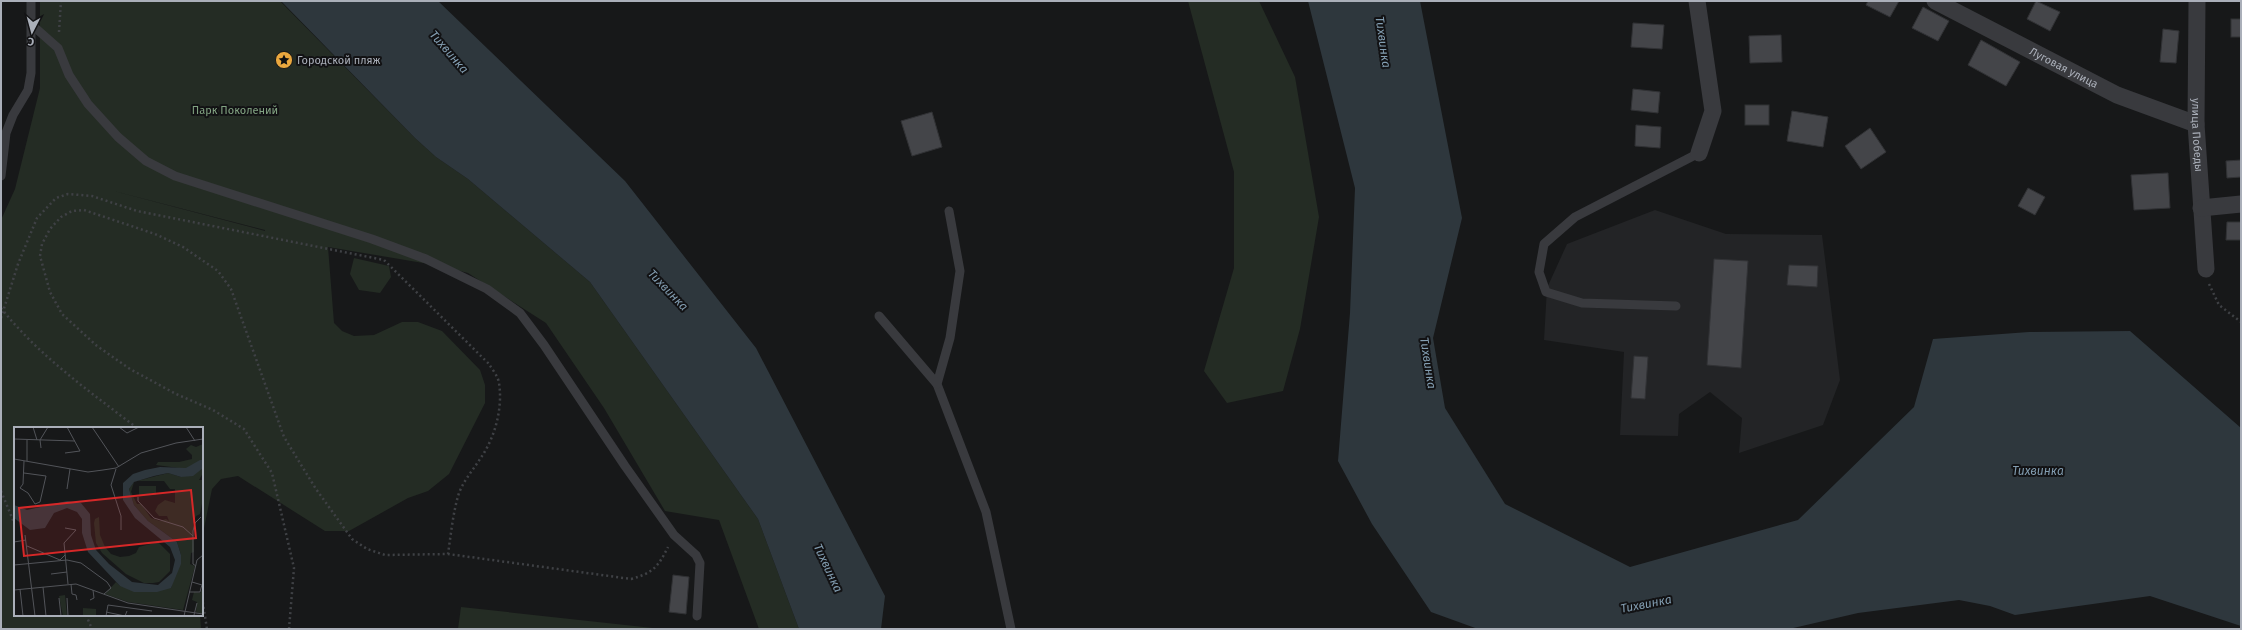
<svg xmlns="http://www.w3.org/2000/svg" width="2242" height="630" font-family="'Fira Sans',sans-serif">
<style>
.built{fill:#232426}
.green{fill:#242c24;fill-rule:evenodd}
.water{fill:#2e373d}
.building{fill:#444549;stroke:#313235}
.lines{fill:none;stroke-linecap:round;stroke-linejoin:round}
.path{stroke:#3f4145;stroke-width:2.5;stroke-dasharray:2 3;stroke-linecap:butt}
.service{stroke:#393a3e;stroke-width:9}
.minor{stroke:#393a3e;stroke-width:17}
.labels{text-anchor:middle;stroke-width:4;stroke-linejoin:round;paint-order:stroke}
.poi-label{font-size:11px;fill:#aaafb9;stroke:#121214;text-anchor:start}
.street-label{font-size:11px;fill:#aaafb9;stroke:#121214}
.park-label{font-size:11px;fill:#82a382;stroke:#121214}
.water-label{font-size:12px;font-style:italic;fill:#839eb2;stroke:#121214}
.inset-road{fill:none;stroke:#525459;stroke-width:1}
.view{fill:#d62828;fill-opacity:0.15;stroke:#d62828;stroke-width:2}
.inset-edge{fill:none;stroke:#aaafb9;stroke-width:2}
</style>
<rect width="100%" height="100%" fill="#171819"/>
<!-- built -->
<path class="built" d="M1655,210l71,24 96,1 18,145 -17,45 -84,28 3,-35 -32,-26 -31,22 -1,22 -58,-1 4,-83 -80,-12 3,-52 20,-44z"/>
<!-- green -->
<g class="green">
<path d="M40,1h240l135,137 21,19 32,22 122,103 168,237 41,110h-40l-40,-109 -54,-9 -61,-103 -58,-85 -78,-50 -27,-7 -113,-19 6,76 8,8 12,5 20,-1 28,-13h16l24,9 38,39 5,15v18l-36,71 -21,17 -20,7 -59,33h-24l-87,-55 -17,3 -9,10 -10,49v-110h-187v187h185l1,14h-200v-409l14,-31 25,-101zM110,190l155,40v1z"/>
<path d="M1188,1h71l36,76 24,140 -19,112 -17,62 -56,12 -23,-32 30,-103v-96z"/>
<path d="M354,258l35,8 2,11 -11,16 -21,-3 -9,-16z"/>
<path d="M461,607l201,22h-204z"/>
</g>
<!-- water -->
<g class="water">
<path d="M281,1h157l187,180 131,167 129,248 -4,33h-82l-41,-110 -168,-237 -122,-103 -32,-22 -21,-19z"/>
<path d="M1308,1h112l42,217 -29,120 12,70 60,96 125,63 168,-47 116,-113 19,-68 96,-7 101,-1 111,97v198l-91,-30 -135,19 -25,-9 -31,-6 -101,13 -69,16h-311l-47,-17 -59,-88 -34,-63 12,-148 5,-125z"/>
</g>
<!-- building -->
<g class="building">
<path d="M1868,1h31l-9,16 -24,-12z"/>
<path d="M2036,1l24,11 -10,19 -23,-12z"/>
<path d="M1923,7l26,14 -11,20 -26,-13z"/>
<rect x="2231" y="19" width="10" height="18"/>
<path d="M1633,23l31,2 -2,24 -31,-2z"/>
<path d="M2163,29l16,2 -3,32 -16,-1z"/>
<path d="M1781,35l1,27 -32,1 -1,-27z"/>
<path d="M1981,40l39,22 -14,24 -38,-21z"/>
<path d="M1633,89l27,3 -2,21 -27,-3z"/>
<rect x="1745" y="105" width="24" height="20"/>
<path d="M1792,111l36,6 -5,30 -36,-6z"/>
<path d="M932,112l10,35 -30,9 -11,-35z"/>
<path d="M1636,125l25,2 -1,21 -25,-2z"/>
<path d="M1870,128l16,24 -25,17 -16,-23z"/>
<path d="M2241,160v17l-14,1 -1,-17z"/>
<path d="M2168,173l2,35 -36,2 -3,-35z"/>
<path d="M2028,188l17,9 -10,18 -17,-9z"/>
<path d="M2227,222h14v18h-15z"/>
<path d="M1714,259l34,2 -7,107 -34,-3z"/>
<path d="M1789,265l29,1 -1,21 -30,-2z"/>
<path d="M1634,356l14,1 -3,42 -14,-1z"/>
<path d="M673,575l16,2 -3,37 -17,-2z"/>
</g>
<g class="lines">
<!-- path -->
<g class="path">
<path d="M59,32l2,-31"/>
<path d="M2209,284l10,21 22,17"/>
<path d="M1,308c38,48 88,83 136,120"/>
<path d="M1,318l17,-54 19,-46 19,-20 12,-4 24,2 45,15 247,49 105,104c3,5 9,12 10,19 4,25 -4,55 -19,76 -7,11 -16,21 -21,34 -6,19 -8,41 -11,61"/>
<path d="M1,491l14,34"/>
<path d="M202,597l5,32"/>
<path d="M86,615l6,14"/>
<path d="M289,629l5,-61 -22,-95 -28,-44 -31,-19 -37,-16 -46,-25 -33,-23 -35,-32 -12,-22 -10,-36 2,-12 8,-15 11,-12 11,-6 12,-1 71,24 28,13 35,24 13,18 53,148 32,52 36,50 15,10 18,6 63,-1 183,25c22,-6 27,-12 37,-32"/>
</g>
<!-- service -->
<g class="service">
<path d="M32,25l26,23 11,27 19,29 30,33 28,24 29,15 197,63 54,20 61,30 33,24 24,32 81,121 49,69 22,20 4,8 -3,53"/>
<path d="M1,176l5,-43 7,-18 15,-25 3,-17v-72"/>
<path d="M949,211l11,60 -10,67 -13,46 49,128 25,117"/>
<path d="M1676,306l-94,-3 -36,-11 -7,-20 5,-28 31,-27 124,-64"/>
<path d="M879,316l58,68"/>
</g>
<!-- minor -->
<g class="minor">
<path d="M1697,1l16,110 -14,42"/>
<path id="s1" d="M1935,1l182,94 79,29"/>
<path id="s2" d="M2197,1l-1,123 10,145"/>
<path d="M2201,208l40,-4"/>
</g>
</g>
<!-- icons -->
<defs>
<g id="sight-disc" transform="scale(0.9)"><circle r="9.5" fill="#eba83e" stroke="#121214"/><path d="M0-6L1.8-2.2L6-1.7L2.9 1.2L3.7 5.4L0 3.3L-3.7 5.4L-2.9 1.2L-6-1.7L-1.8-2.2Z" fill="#111"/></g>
</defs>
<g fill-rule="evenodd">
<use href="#sight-disc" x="284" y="60"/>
</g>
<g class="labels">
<!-- poi labels -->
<g class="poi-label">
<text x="297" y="64">Городской пляж</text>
</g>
<!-- street labels -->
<g class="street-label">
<text dy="4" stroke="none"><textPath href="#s1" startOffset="145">Луговая улица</textPath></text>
<text dy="4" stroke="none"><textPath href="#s2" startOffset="134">улица Победы</textPath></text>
</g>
<!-- park labels -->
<g class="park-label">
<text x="235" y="114">Парк Поколений</text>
</g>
<!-- water labels -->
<g class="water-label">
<text transform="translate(1383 42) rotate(82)" y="4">Тихвинка</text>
<text transform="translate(449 52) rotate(49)" y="4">Тихвинка</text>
<text transform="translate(668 290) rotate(46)" y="4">Тихвинка</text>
<text transform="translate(1428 363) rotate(81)" y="4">Тихвинка</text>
<text x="2038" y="475">Тихвинка</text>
<text transform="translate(828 568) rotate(65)" y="4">Тихвинка</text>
<text transform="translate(1646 604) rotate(-11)" y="4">Тихвинка</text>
</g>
</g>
<!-- overview -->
<g transform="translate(14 427)">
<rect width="189" height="189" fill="#171819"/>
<path d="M189,17v16l-17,9 -30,-4 2,-3h21l13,-3v-4l-6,-6 5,-4 5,2zM188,41l1,5 -4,7h4v18l-3,16 -4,2 -3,8 1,28 -3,1 -1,11 5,2 -12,44 -55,-8 -23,-8 11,-12 4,4 51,2 10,-33 -4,-13 -29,-21 -14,-16 -5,-16 5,-7 -3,10 6,12h4l10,14 9,3 6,-2 3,2 -2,-5h-8l-4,-5 3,-6 7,-5 10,3v-14h-5l-6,-8h-27l31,-8 13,4zM125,59h17v9h-17zM85,90l1,18 5,12 6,7 9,3 9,-1 7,-3 3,-6 19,-5 12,12v17l-11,11 -6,1h-9l-18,-9 -24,-21 -6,-10 -2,-20 1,-4zM189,161v26l-7,-2 1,-10 -5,-2 2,-8 6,1zM51,168l2,21h-4l-4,-20zM69,181l13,1v6h-13z" fill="#242c24"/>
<path d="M186,33h3v8l-10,8 -12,1 -13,-4 -14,3 -20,6 -5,7 5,16 14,16 29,21 4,13v9l-10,24 -14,4h-23l-14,-6 -32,-34 -6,-19v-14l-5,-7 -10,-4 -13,5 -9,15 -15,2 -16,-12v-13l13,5 40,-9 14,2 9,11 1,21 5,15 13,14 23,18 26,3 14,-12 3,-13 -5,-13 -35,-29 -12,-18v-17l10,-9 12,-4 15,-3 26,1z" fill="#2e373d"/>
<path class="inset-road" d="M19,0l4,13M78,0l27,40M105,0l8,6 12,-6M172,0l9,14M0,12l61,2M13,13v21M27,21l-1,-8 8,-13M51,26l15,-2 -13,-24M0,32l74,13 15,-2 13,-2 25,-15 35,-10 27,-4M102,42l-5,16 10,31v14M10,46l22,3 -6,26 -5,2 -7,-11 -8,-5 3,-4 1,-23M53,62l3,-20M124,70v4l16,17 29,9 10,9M51,101l11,2 -12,13 4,41M11,108l10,81M0,115l12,-2M13,119l33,14 5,-5M0,138l53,-5 14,3 26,19 4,6 -7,6M182,139l-3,-2v-33l2,-8 6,-6M37,147l16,-2M57,157l1,10 4,1 1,5M29,160l3,29M6,162l3,27M0,163l62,-6 52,19 75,11M175,165h11l1,-4 1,-3 -10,-3M45,171l2,18M53,171l1,18M76,173l4,-2 -1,-8M92,185l19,4 2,-5M180,188l3,-12M92,189l2,-11 44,6M170,189l13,-56 6,-5"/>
<path class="view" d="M177,63l5,48 -172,18 -5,-48z"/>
<rect width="189" height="189" class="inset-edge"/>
</g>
<!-- border -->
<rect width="2242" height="630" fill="none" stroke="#aaafb9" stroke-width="4"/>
<!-- north arrow -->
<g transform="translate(32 32) rotate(186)" stroke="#121214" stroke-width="3" paint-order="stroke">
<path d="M0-3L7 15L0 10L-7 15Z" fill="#aaafb9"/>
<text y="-6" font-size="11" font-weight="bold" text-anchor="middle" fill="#aaafb9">С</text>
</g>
</svg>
